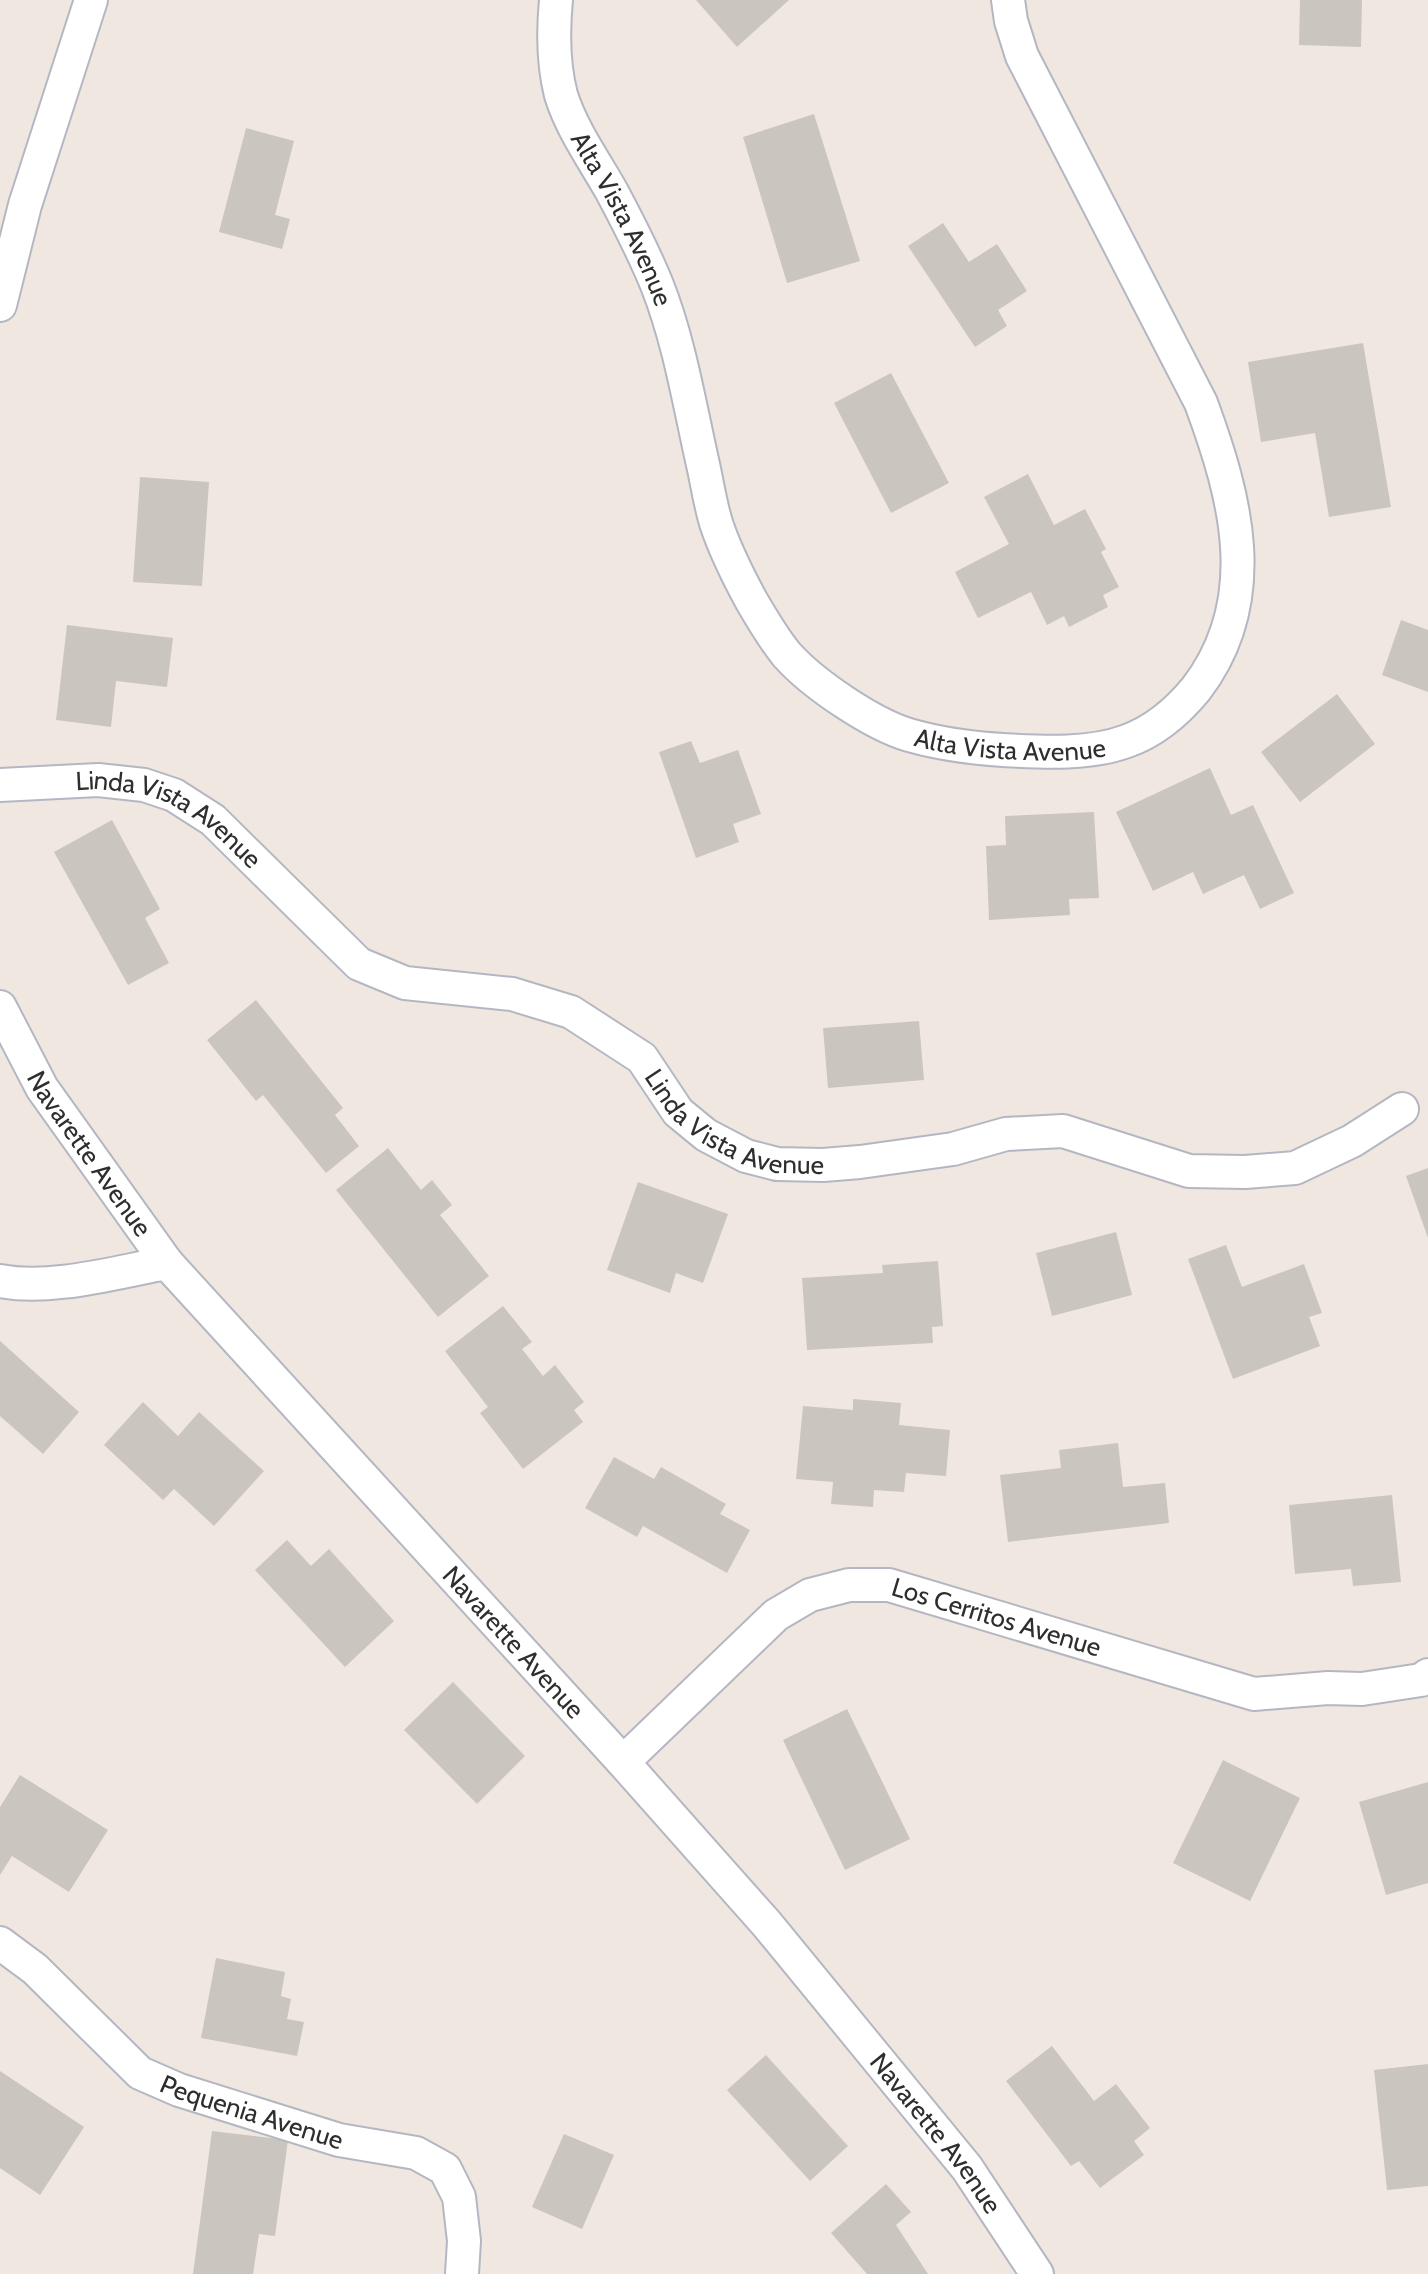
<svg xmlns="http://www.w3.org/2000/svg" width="1428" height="2274" font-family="Cabin,sans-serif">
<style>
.building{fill:#cbc5bf}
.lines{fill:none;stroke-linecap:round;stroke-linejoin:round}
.street-casing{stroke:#b4b7c2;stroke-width:36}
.street{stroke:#fff;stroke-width:32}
.labels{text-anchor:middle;stroke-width:7;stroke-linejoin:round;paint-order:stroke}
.street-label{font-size:26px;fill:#2e2e2e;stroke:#fff}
</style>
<rect width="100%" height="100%" fill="#f0e8e0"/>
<!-- building -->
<g class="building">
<path d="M696,0h93l-52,47z"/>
<path d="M1300,0h62l-1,47 -62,-2z"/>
<path d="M814,114l46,147 -73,22 -44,-146z"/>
<path d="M246,128l48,13 -19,74 15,4 -8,30 -63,-17z"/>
<path d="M943,223l26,39 28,-18 30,47 -29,19 9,16 -32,21 -67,-101z"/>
<path d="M1363,343l28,164 -62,10 -14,-84 -54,9 -13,-80z"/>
<path d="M891,373l58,110 -58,30 -57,-110z"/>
<path d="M1028,474l26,51 31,-16 21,40 -5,3 18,35 -16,8 5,12 -39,20 -5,-11 -17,9 -16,-33 -53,26 -23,-46 54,-28 -25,-47z"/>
<path d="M140,477l69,5 -7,104 -69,-4z"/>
<path d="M1401,620l27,10v62l-46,-17z"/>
<path d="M67,625l106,13 -6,49 -51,-6 -5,46 -55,-7z"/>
<path d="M1337,694l38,50 -75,58 -39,-50z"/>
<path d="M691,741l9,22 38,-13 23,64 -28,10 6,18 -43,16 -37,-106z"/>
<path d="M1210,768l21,47 22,-10 41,88 -34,16 -16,-34 -41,19 -10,-22 -40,19 -37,-79z"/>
<path d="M1094,812l5,86 -30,1 1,16 -81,5 -3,-74 20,-1 -1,-29z"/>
<path d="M112,820l48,89 -15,9 24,45 -41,22 -74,-133z"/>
<path d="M256,1000l87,108 -8,7 24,31 -33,27 -63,-78 -7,6 -49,-61z"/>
<path d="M919,1021l5,59 -96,8 -5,-60z"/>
<path d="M388,1148l33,42 11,-10 20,25 -12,10 49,61 -51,41 -102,-127z"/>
<path d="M1428,1168v70l-22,-62z"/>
<path d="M638,1182l90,32 -25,69 -27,-10 -6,20 -63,-23z"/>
<path d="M1116,1232l16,63 -80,21 -16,-63z"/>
<path d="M1226,1245l16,42 62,-23 18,49 -13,4 11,29 -87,33 -45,-120z"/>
<path d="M938,1261l5,65 -11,1 1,16 -126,7 -5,-72 81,-5 -1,-8z"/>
<path d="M503,1306l29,36 -10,7 21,27 12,-11 29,37 -10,8 9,12 -60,47 -43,-56 8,-6 -43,-56z"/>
<path d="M0,1341l79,71 -36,42 -43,-38z"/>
<path d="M853,1399l48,4 -2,22 51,5 -4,46 -40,-3 -2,19 -30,-2 -1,17 -42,-3 2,-22 -37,-3 7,-73 50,4z"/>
<path d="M143,1402l35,34 21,-24 65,59 -50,55 -40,-37 -11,11 -59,-55z"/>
<path d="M1118,1443l5,44 42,-4 4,40 -161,19 -8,-67 61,-7 -2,-18z"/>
<path d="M614,1457l40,22 7,-12 65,37 -6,10 30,16 -23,43 -84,-47 -6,11 -52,-29z"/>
<path d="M1392,1495l9,87 -48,4 -2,-17 -56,5 -6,-69z"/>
<path d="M287,1540l24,26 18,-17 65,72 -49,46 -90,-97z"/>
<path d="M453,1682l72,74 -48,48 -73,-74z"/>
<path d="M847,1709l63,130 -65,31 -62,-130z"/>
<path d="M1223,1760l77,38 -50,103 -77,-38z"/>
<path d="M20,1775l88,55 -39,62 -57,-36 -12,19v-68z"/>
<path d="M1428,1782v101l-42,12 -27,-93z"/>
<path d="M216,1958l69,14 -4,24 10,3 -4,20 17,3 -7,34 -96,-18z"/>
<path d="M1052,2046l42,55 22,-17 34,44 -16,13 10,14 -44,33 -21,-27 -8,5 -65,-85z"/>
<path d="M766,2055l82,91 -38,35 -83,-91z"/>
<path d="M1428,2064v122l-41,4 -13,-120z"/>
<path d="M0,2071l84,56 -44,68 -40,-27z"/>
<path d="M212,2131l76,9 -13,96 -16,-2 -6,40h-60z"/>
<path d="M564,2134l50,21 -32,74 -50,-22z"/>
<path d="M886,2184l25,28 -15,13 32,49h-61l-36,-41z"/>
</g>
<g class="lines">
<!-- street casing -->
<g class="street-casing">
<g id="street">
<path id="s1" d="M556,0c-3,31 -3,64 5,95 11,35 33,65 51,97 16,30 32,61 45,93 23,58 33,123 47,184 4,19 7,39 13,57 9,26 21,50 34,74 11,19 22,38 36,55 26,29 85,69 122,80 31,9 62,13 94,15 39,2 87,5 124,-9 28,-10 50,-29 69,-52 68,-89 40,-191 5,-286l-179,-347 -11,-35 -3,-21"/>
<path d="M0,305l25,-100 66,-205"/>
<path id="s2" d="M0,785l98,-5 46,5 30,10 39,25 146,144 46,19 107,11 59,18 71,46 36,54 28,23 40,21 31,8 46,1 37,-3 93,-13 53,-15 57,-3 126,40 56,1 50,-4 57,-27 50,-32"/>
<path id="s3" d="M0,1007l42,81 125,175 456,499 143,161 201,245 70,106"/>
<path d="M0,1281c51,10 116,-9 167,-18"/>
<path id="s4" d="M623,1762l153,-147 34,-20 39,-10h40l365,109 74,-6 34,1 59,-9 7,-5"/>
<path id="s5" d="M0,1943l35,26 105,104 39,17 160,50 77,13 29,16 14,28 5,44 -2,33"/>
</g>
</g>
<!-- street -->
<use href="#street" class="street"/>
</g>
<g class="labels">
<!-- street labels -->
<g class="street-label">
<text dy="9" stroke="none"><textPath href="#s1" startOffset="234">Alta Vista Avenue</textPath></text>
<text dy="9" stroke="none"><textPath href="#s1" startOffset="954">Alta Vista Avenue</textPath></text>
<text dy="9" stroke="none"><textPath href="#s2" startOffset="180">Linda Vista Avenue</textPath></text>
<text dy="9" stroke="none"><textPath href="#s2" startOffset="852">Linda Vista Avenue</textPath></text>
<text dy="9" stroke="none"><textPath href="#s3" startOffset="172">Navarette Avenue</textPath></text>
<text dy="9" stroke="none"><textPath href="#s4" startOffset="444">Los Cerritos Avenue</textPath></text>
<text dy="9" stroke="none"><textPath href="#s3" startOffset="820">Navarette Avenue</textPath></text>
<text dy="9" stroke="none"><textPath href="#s5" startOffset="310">Pequenia Avenue</textPath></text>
<text dy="9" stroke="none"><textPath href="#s3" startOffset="1468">Navarette Avenue</textPath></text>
</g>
</g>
</svg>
